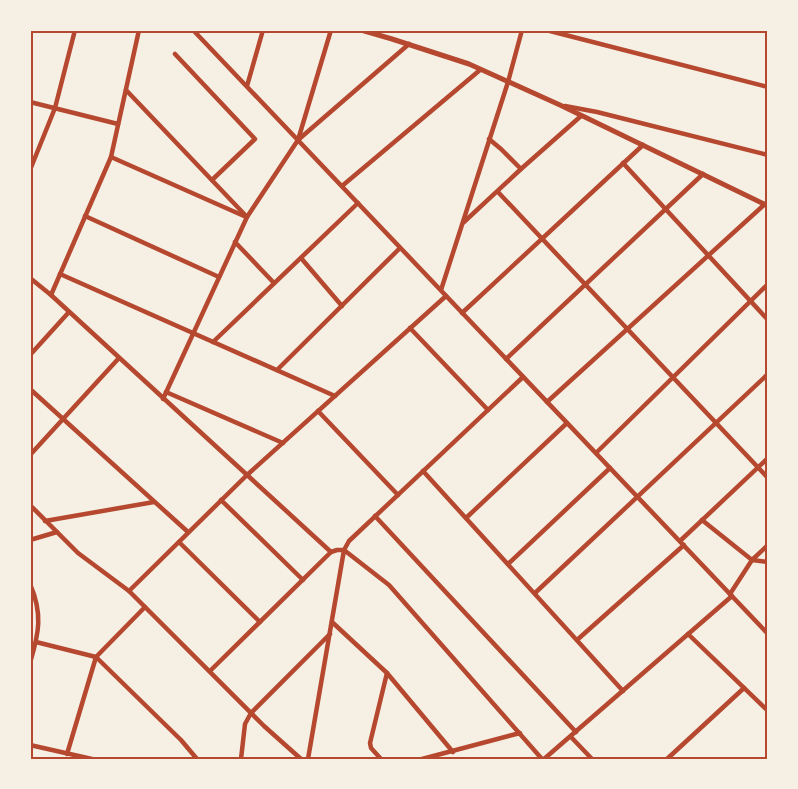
<svg xmlns="http://www.w3.org/2000/svg" width="798" height="789" font-family="Mulish,sans-serif">
<style>
.lines{fill:none;stroke-linecap:round;stroke-linejoin:round}
.minor{stroke:#b5482f;stroke-width:4.5}
.tertiary{stroke:#b5482f;stroke-width:5}
.neatline{fill:none;stroke:#b5482f;stroke-width:2}
</style>
<rect width="100%" height="100%" fill="#f6efe4"/>
<g class="lines">
<!-- minor -->
<g class="minor">
<path d="M193,30l575,604"/>
<path d="M546,30l222,57"/>
<path d="M175,54l80,85 -43,41"/>
<path d="M247,86l16,-56"/>
<path d="M126,90l121,127"/>
<path d="M30,102l88,22"/>
<path d="M565,106l32,6 171,43"/>
<path d="M489,139l12,10 20,20"/>
<path d="M298,140l33,-110"/>
<path d="M111,157l133,59"/>
<path d="M623,163l145,157"/>
<path d="M30,170l25,-62 20,-78"/>
<path d="M342,186l138,-116"/>
<path d="M498,192l270,286"/>
<path d="M85,216l134,61"/>
<path d="M464,222l57,-53 60,-53"/>
<path d="M235,242l39,41"/>
<path d="M301,258l41,48"/>
<path d="M60,274l275,122"/>
<path d="M30,278l21,17 280,257"/>
<path d="M441,290l67,-208 14,-52"/>
<path d="M51,295l60,-138 28,-127"/>
<path d="M462,313l181,-168"/>
<path d="M410,328l78,82"/>
<path d="M213,342l145,-139"/>
<path d="M30,355l39,-43"/>
<path d="M506,359l197,-185"/>
<path d="M277,370l123,-122"/>
<path d="M30,389l158,143"/>
<path d="M166,392l117,51"/>
<path d="M163,399l84,-182 51,-77 111,-96"/>
<path d="M547,402l218,-198"/>
<path d="M318,411l80,84"/>
<path d="M596,453l172,-169"/>
<path d="M30,455l89,-97"/>
<path d="M423,471l200,220"/>
<path d="M221,500l82,80"/>
<path d="M30,505l48,48 51,38 135,135 37,33"/>
<path d="M375,516l201,216"/>
<path d="M466,518l101,-95"/>
<path d="M702,520l50,40 16,2"/>
<path d="M45,521l109,-19"/>
<path d="M30,540l27,-8"/>
<path d="M680,541l88,-83"/>
<path d="M179,542l81,80"/>
<path d="M508,564l102,-96"/>
<path d="M30,584c13,30 9,49 0,79"/>
<path d="M129,591l118,-116 199,-179"/>
<path d="M535,593l233,-219"/>
<path d="M730,594l22,-34 16,-15"/>
<path d="M332,622l55,51 66,79"/>
<path d="M688,634l80,77"/>
<path d="M577,640l107,-95"/>
<path d="M36,642l60,15 85,83 16,19"/>
<path d="M210,671l121,-119 6,-2h7l5,-9 174,-164"/>
<path d="M571,737l21,22"/>
<path d="M30,745l62,14"/>
<path d="M67,754l29,-97 49,-50"/>
<path d="M241,759l4,-35 6,-11 79,-79"/>
<path d="M308,759l36,-209 45,35 153,174"/>
<path d="M381,759l-10,-11 -1,-5 17,-70"/>
<path d="M422,759l98,-26"/>
<path d="M544,759l188,-163"/>
<path d="M667,759l77,-71"/>
</g>
<!-- tertiary -->
<path class="tertiary" d="M361,30l31,9 77,25 91,41 208,101"/>
</g>
<!-- border -->
<rect width="798" height="789" fill="none" stroke="#f6efe4" stroke-width="63"/>
<rect x="32" y="32" width="734" height="726" class="neatline"/>
</svg>
